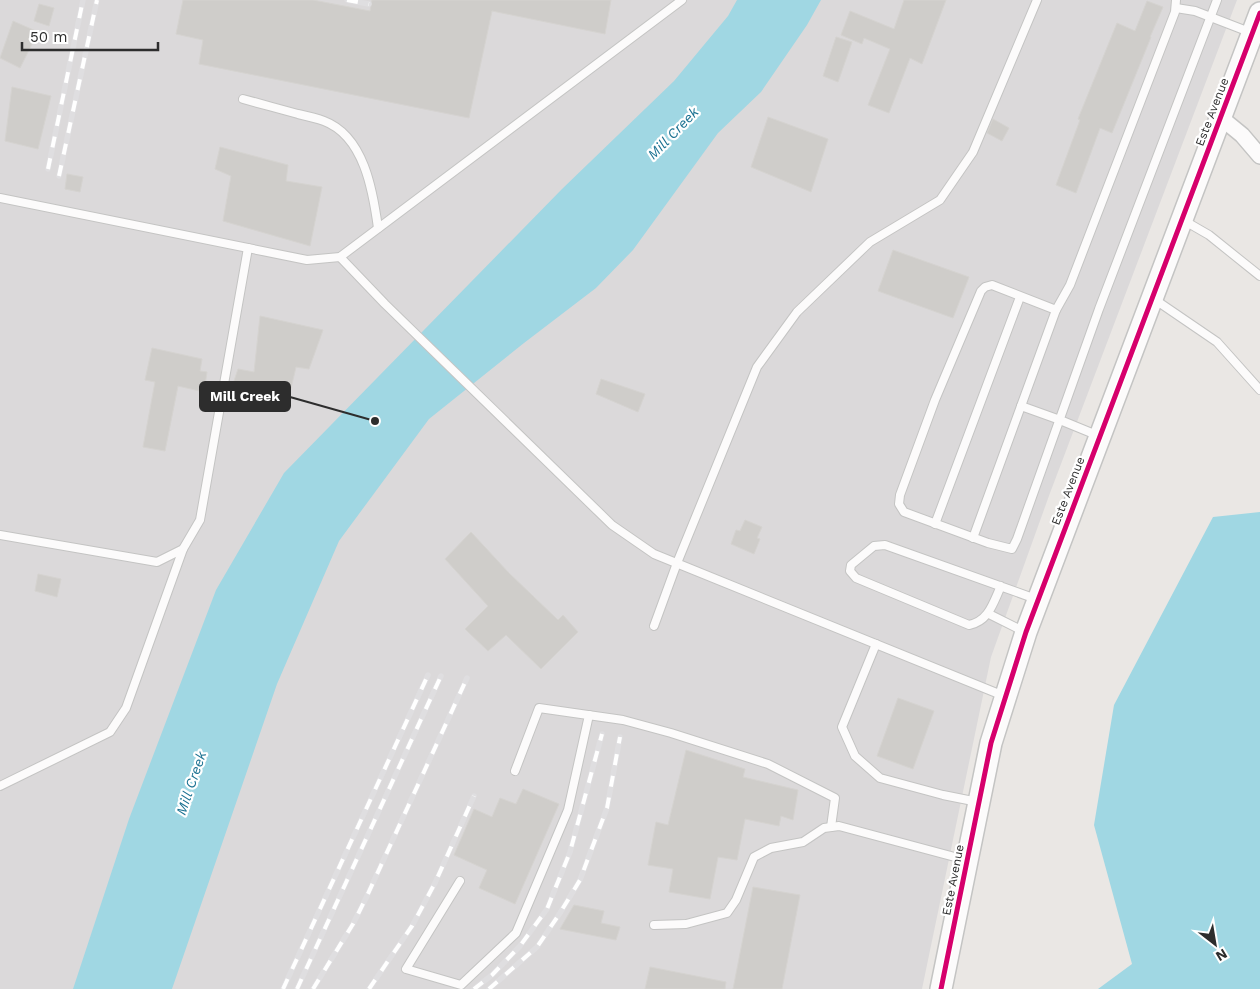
<svg xmlns="http://www.w3.org/2000/svg" width="1260" height="989" font-family="'Work Sans',sans-serif">
<style>
.industrial{fill:#dbd9da}
.water{fill:#a0d7e3}
.building{fill:#cfcdca;stroke:#d5d3d0}
.lines{fill:none;stroke-linecap:round;stroke-linejoin:round}
.lane-casing{stroke:#c4c4c3;stroke-width:10}
.street-casing{stroke:#c4c4c3;stroke-width:18}
.secondary-casing{stroke:#c4c4c3;stroke-width:24}
.lane{stroke:#fcfbfb;stroke-width:8}
.street{stroke:#fcfbfb;stroke-width:15}
.secondary{stroke:#fcfbfb;stroke-width:21}
.rail-casing{stroke:#dfdee0;stroke-width:5.5}
.rail{stroke:#fff;stroke-width:4;stroke-dasharray:11;stroke-linecap:butt}
.cycleway-casing{stroke:#fff;stroke-width:8}
.cycleway{stroke:#d6006c;stroke-width:5}
.labels{text-anchor:middle;stroke-width:4.5;stroke-linejoin:round;paint-order:stroke}
.street-label{font-size:12px;fill:#2d2d2d;stroke:#fff}
.water-label{font-size:14px;font-style:italic;fill:#1c7292;stroke:#fff}
.leader{fill:none;stroke:#2d2d2d;stroke-width:2}
.callout-dot{fill:#2d2d2d;stroke:#fff;stroke-width:2}
.callout{fill:#2d2d2d;stroke:#2d2d2d;stroke-width:2}
.callout-label{font-size:14px;text-anchor:middle;font-weight:bold;fill:#fff}
</style>
<rect width="100%" height="100%" fill="#eae7e4"/>
<!-- industrial -->
<path class="industrial" d="M0,0h1237l-187,493 -59,164 -69,332h-922z"/>
<!-- water -->
<g class="water">
<path d="M737,0h84l-14,25 -46,67 -43,41 -85,117 -37,38 -72,55 -95,76 -90,122 -62,143 -105,305h-99l56,-170 87,-229 68,-117 278,-284 112,-108 54,-65z"/>
<path d="M1260,512v477h-162l34,-25 -38,-139 20,-120 99,-188z"/>
</g>
<!-- building -->
<g class="building">
<path d="M183,0h130l57,11 2,-11h239l-6,34 -113,-23 -23,107 -270,-54 4,-24 -27,-6z"/>
<path d="M904,0h42l-24,64 -12,-6 -21,55 -21,-8 22,-56 -26,-11 -2,6 -21,-9 9,-24 44,18z"/>
<path d="M1147,1l16,6 -13,30h1l-39,96 -12,-5 -24,65 -20,-8 24,-65 -2,-1 39,-96 18,8z"/>
<path d="M39,4l15,4 -5,18 -15,-5z"/>
<path d="M13,21l25,11 -18,36 -20,-10z"/>
<path d="M836,37l16,5 -14,40 -15,-6z"/>
<path d="M12,87l39,9 -13,53 -33,-8z"/>
<path d="M768,117l60,22 -17,53 -60,-25z"/>
<path d="M993,119l16,9 -7,13 -15,-8z"/>
<path d="M220,147l68,18 -2,16 36,6 -12,59 -87,-25 8,-45 -16,-7z"/>
<path d="M67,174l16,3 -3,15 -15,-3z"/>
<path d="M893,250l76,27 -16,41 -75,-27z"/>
<path d="M260,316l63,14 -14,39 -13,-2 -8,34 -55,-17 5,-15 16,3z"/>
<path d="M152,348l50,11 -2,12 7,1 -3,20 -26,-6 -13,65 -22,-4 12,-65 -10,-2z"/>
<path d="M601,379l44,15 -7,18 -42,-18z"/>
<path d="M745,520l17,7 -5,11 3,1 -6,15 -23,-10 5,-14 4,1z"/>
<path d="M471,532l37,40 50,48 5,-5 15,17 -37,37 -35,-34 -18,16 -23,-22 23,-23 -43,-47z"/>
<path d="M38,574l23,5 -4,18 -22,-6z"/>
<path d="M898,698l36,13 -21,58 -36,-13z"/>
<path d="M686,750l59,19 -2,8 55,13 -5,30 -12,-4 -2,10 -34,-7 -8,41 -19,-3 -8,42 -41,-7 4,-23 -25,-4 8,-43 12,3z"/>
<path d="M523,789l36,15 -44,100 -36,-16 8,-18 -33,-15 20,-46 18,8 8,-19 16,6z"/>
<path d="M753,887l47,8 -18,94h-49z"/>
<path d="M574,905l30,6 -3,12 19,4 -4,13 -56,-11z"/>
<path d="M650,967l76,15 -1,7h-80z"/>
</g>
<g class="lines">
<!-- lane casing -->
<g class="lane-casing">
<g id="lane">
<path d="M1176,0l-1,12 -105,273 -14,25 -64,-25 -7,2 -4,4 -46,109 -35,95 -1,9 5,8 84,31 24,6 5,-10 82,-230 118,-309"/>
<path d="M1176,8l19,3 57,22"/>
<path d="M243,99c18,5 37,10 55,15 9,2 18,4 26,7 40,15 49,70 54,107"/>
<path d="M0,198l307,62 33,-3 342,-257"/>
<path d="M1183,220l26,15 51,41"/>
<path d="M340,257l45,47 227,221 42,29 350,142"/>
<path d="M1154,299l63,43 43,48"/>
<path d="M1021,406l39,14 39,16"/>
<path d="M935,524l85,-227"/>
<path d="M0,535l157,27 26,-13 17,-29 48,-272"/>
<path d="M973,538l83,-228"/>
<path d="M1001,586c-8,17 -12,35 -32,39l-113,-47 -6,-7 1,-6 23,-19 11,-1 151,54"/>
<path d="M989,614l36,18"/>
<path d="M654,626l23,-63 80,-196 40,-55 73,-70 70,-42 33,-48 64,-152"/>
<path d="M876,644l-34,83 13,29 25,22 63,17 35,7"/>
<path d="M515,771l24,-63 84,12 48,13 97,31 67,34 -4,29"/>
<path d="M0,786l110,-54 16,-24 57,-159"/>
<path d="M460,881l-54,88 55,16 55,-52 52,-123 21,-95"/>
<path d="M654,925l32,-1 41,-11 9,-13 18,-43 17,-9 32,-6 21,-14 15,-2 127,34"/>
</g>
</g>
<!-- street casing -->
<g class="street-casing">
<path id="street" d="M1220,117l22,18 18,21"/>
</g>
<!-- secondary casing -->
<g class="secondary-casing">
<path id="secondary" d="M941,989l50,-246 35,-111 234,-619"/>
</g>
<!-- lane -->
<use href="#lane" class="lane"/>
<!-- street -->
<use href="#street" class="street"/>
<!-- secondary -->
<use href="#secondary" class="secondary"/>
<!-- rail casing -->
<g class="rail-casing">
<g id="rail">
<path d="M347,0l22,4"/>
<path d="M48,169l35,-169"/>
<path d="M59,176l38,-176"/>
<path d="M283,989l145,-314"/>
<path d="M297,989l144,-313"/>
<path d="M313,989l40,-65 13,-26 101,-220"/>
<path d="M369,989l43,-63 23,-43 39,-87"/>
<path d="M474,989l18,-14 28,-29 27,-37 23,-57 32,-118"/>
<path d="M489,989l48,-42 23,-34 20,-33 27,-72 13,-71"/>
</g>
</g>
<!-- rail -->
<use href="#rail" class="rail"/>
<!-- cycleway casing -->
<g class="cycleway-casing">
<path id="cycleway" d="M941,989l50,-246 35,-111 234,-619"/>
</g>
<!-- cycleway -->
<use href="#cycleway" class="cycleway"/>
</g>
<g class="labels">
<!-- street labels -->
<g class="street-label">
<text transform="translate(1212 112) rotate(-69)" y="4">Este Avenue</text>
<text transform="translate(1068 491) rotate(-69)" y="4">Este Avenue</text>
<text transform="translate(953 880) rotate(-79)" y="4">Este Avenue</text>
</g>
<!-- water labels -->
<g class="water-label">
<text transform="translate(673 133) rotate(-46)" y="5">Mill Creek</text>
<text transform="translate(191 783) rotate(-71)" y="5">Mill Creek</text>
</g>
</g>
<!-- callouts -->
<path class="leader" d="M375 421L290 397"/>
<circle class="callout-dot" cx="375" cy="421" r="5"/>
<rect class="callout" x="200" y="382" width="90" height="29" rx="5"/>
<g class="callout-label">
<text x="245" y="401">Mill Creek</text>
</g>
<!-- north arrow -->
<g transform="translate(1215 944) rotate(149)" stroke="#ffffff" stroke-width="4" paint-order="stroke">
<path d="M0-4L9 19L0 12L-9 19Z" fill="#2d2d2d"/>
<text y="-8" font-size="14" font-weight="bold" text-anchor="middle" fill="#2d2d2d">N</text>
</g>
<!-- scale -->
<path d="M22 42v8h136v-8" fill="none" stroke="#2d2d2d" stroke-width="2.5"/>
<text x="30" y="42" font-size="15" fill="#2d2d2d" stroke="#ffffff" stroke-width="4" paint-order="stroke">50 m</text>
</svg>
